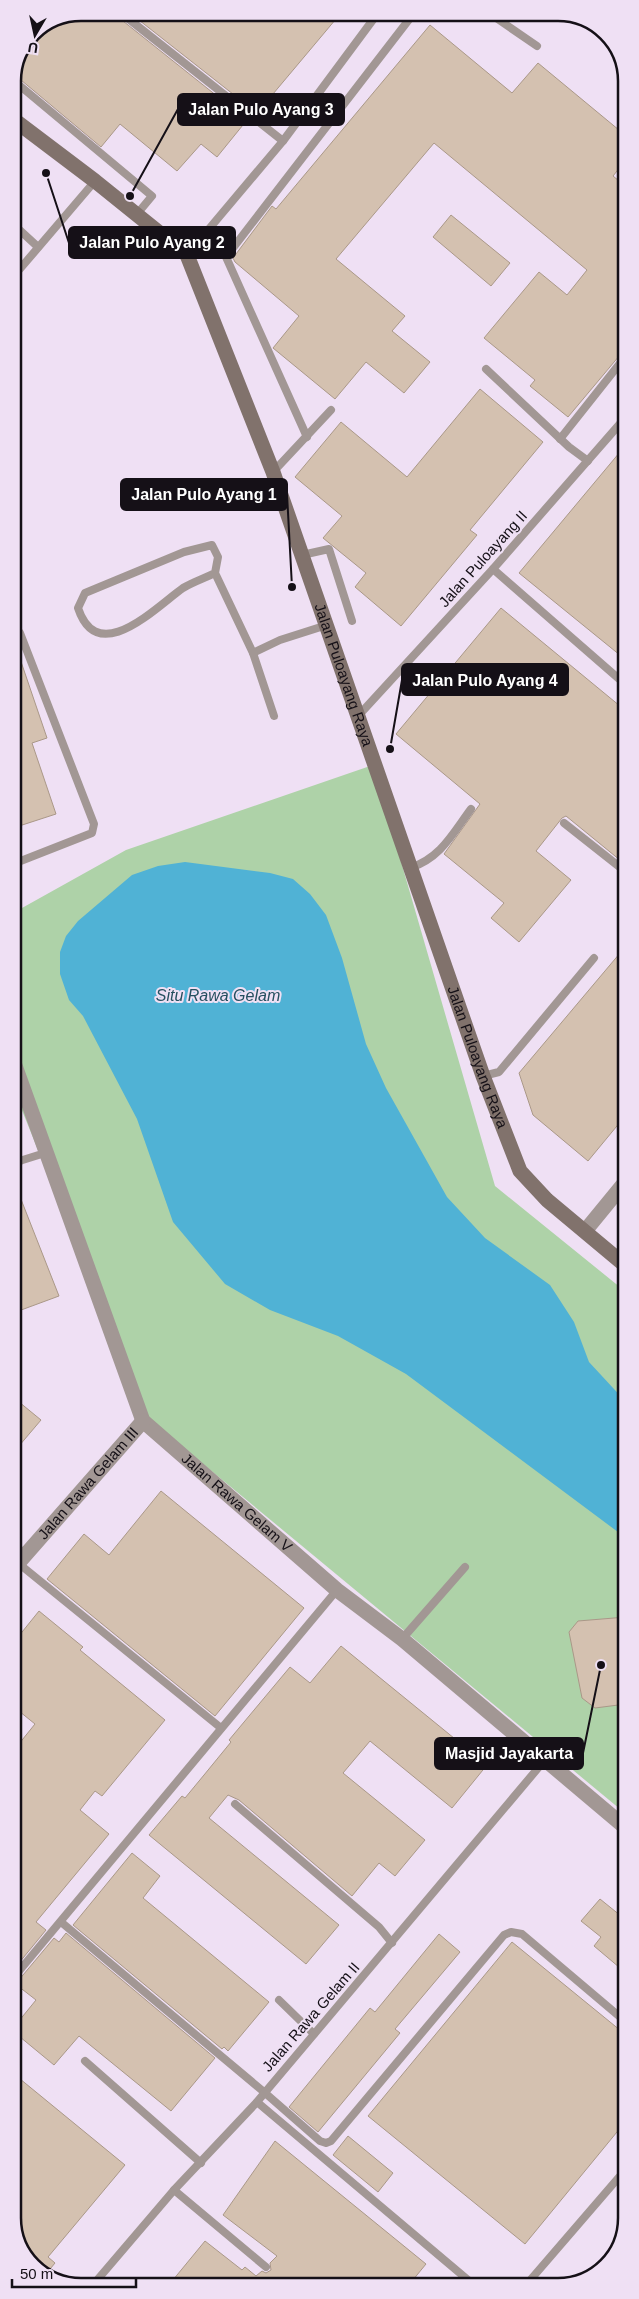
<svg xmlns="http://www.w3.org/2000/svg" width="639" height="2299" font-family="Arial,sans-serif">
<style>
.green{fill:#aed2a8}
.water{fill:#50b2d5}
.building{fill:#d4c1b0;stroke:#aa9888}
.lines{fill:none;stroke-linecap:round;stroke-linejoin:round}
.lane{stroke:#a29794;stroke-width:8}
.street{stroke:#a29794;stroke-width:15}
.secondary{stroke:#81726c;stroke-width:15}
.labels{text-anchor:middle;stroke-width:4;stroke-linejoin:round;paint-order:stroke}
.street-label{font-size:15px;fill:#151017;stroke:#efe0f4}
.water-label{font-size:16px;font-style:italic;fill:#254f5f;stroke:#efe0f4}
.rim{fill:none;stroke:#151017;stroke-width:2.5}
.leader{fill:none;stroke:#151017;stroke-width:2}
.callout-dot{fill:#151017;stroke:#efe0f4;stroke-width:2}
.callout{fill:#151017;stroke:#151017;stroke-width:2}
.callout-label{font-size:16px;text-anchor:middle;font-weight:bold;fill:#fff}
</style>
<rect width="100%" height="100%" fill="#efe0f4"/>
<!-- green -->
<path class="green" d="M373,765l122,421 131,106v522l-481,-398 -132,-328v-175l113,-63z"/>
<!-- water -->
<path class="water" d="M185,862l85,11 23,6 17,15 16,21 16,43 24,86 20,44 61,109 38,41 65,47 24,37 15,40 37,40v136l-220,-164 -68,-38 -68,-26 -45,-26 -52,-62 -36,-103 -54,-103 -14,-16 -9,-26v-22l6,-16 12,-15 54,-46 26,-9z"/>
<!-- building -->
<g class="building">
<path d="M81,12l34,1 3,4 129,103 -30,37 -16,-13 -24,27 -57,-47 -19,23 -86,-72 18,-43z"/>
<path d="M130,13h211l-84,100z"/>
<path d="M430,25l82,68 26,-30 87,72v26l-12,15 12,10v147l-7,9 7,7 -57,68 -38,-31 5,-6 -51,-42 55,-66 28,23 20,-25 -153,-127 -98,116 69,57 -13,15 38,31 -26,31 -38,-31 -31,37 -62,-51 26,-32 -64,-54 -2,-4 39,-52 4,3z"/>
<path d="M451,215l59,48 -19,23 -58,-49z"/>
<path d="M480,389l63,53 -73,88 7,5 -76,91 -46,-39 11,-14 -43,-35 19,-22 -47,-39 46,-55 66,55z"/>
<path d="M625,446v172l1,42 -107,-87z"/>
<path d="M501,608l125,103v154l-60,-49 -4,2 -26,33 35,29 -52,62 -28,-24 13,-15 -60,-49 36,-50 -84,-70z"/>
<path d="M15,644l32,94 -15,5 24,71 -43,14v-183z"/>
<path d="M626,946v169l-38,46 -55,-46 -14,-42z"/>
<path d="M13,1179l46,117 -46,17z"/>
<path d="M13,1397l28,23 -28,33z"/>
<path d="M161,1491l143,117 -89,108 -168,-137 37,-45 25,21z"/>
<path d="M39,1611l44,36 -3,3 85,70 -63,76 -7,-5 -15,19 29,24 -73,88 10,8 -32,39v-219l21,-26 -21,-17v-65z"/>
<path d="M626,1617v87l-31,4 -13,-10 -13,-66 9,-11z"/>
<path d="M341,1646l146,119 -35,43 -82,-67 -27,32 82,67 -30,36 -16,-13 -27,33 -113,-96 -11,-5 -19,23 130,107 -33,39 -157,-129 33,-39 3,2 19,-23 27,-33 -2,-2 61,-73 20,16z"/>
<path d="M132,1853l28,23 -17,22 126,104 -41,49 -4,-4 -2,2 -149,-124z"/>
<path d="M600,1899l26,21v53l-32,-27 7,-9 -20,-16z"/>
<path d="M66,1933l149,125 -44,53 -92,-75 -25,29 -40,-33v-5l22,-27 -18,-14h-4v-3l4,-2 36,-43 5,4z"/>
<path d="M439,1934l21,18 -65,77 5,4 -82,99 -29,-25 81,-99 5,4z"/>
<path d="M512,1942l114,93v86l-101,123 -157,-128z"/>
<path d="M14,2074l111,91 -77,92 7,6 -9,11 -10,-5 -22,-37z"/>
<path d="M348,2136l45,37 -15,19 -45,-37z"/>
<path d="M275,2141l151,123 -18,22h-240l37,-45 37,29 3,-3 11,9 6,-5 4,2 5,-3 -1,-7 7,-7 -54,-41z"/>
</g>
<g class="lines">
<!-- lane -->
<g class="lane">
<path d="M121,13l162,128"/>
<path d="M489,13l48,33"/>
<path d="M13,80l139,116 -15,18"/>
<path d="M13,224l25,23"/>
<path d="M187,255l96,-114 92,-124 9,-4"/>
<path d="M13,277l82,-96"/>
<path d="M486,369l83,78 19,14"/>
<path d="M307,437l-81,-180 188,-244"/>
<path d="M560,439l65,-82"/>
<path d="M273,472l58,-62"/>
<path d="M302,555l27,-6 23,72"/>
<path d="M493,569l133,116"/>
<path d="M215,573c-10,5 -22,9 -32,15 -27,19 -85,80 -105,20l7,-15 99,-41 28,-7 6,12 -3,16 38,80 27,-13 47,-15"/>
<path d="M13,624l7,9 74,191 -2,9 -79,31"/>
<path d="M253,653l21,63"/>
<path d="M359,715l134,-146 132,-151"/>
<path d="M564,823l62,49"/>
<path d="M410,868c31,-10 43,-35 61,-59"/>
<path d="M483,1076l16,-4 95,-114"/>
<path d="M13,1146l6,16"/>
<path d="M13,1163l32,-10"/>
<path d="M13,1543l12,12"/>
<path d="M18,1563l203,165"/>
<path d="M402,1639l63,-72"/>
<path d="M235,1804l144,123 13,16"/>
<path d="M61,1922l203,170 56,49 6,2 5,-2 173,-206 7,-3 11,2 104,88"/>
<path d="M14,1977l323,-387"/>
<path d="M279,2000l35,34"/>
<path d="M85,2061l116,102"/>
<path d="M257,2102l217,183"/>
<path d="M174,2190l92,77"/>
<path d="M526,2285l100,-116"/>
<path d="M92,2286l82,-96 83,-88 287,-341"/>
</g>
<!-- street -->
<g class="street">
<path id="s1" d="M13,1060l130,361 194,169 65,49 224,189"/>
<path d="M585,1231l41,-50"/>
<path id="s2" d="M13,1569l130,-148"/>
</g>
<!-- secondary -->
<path class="secondary" id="s3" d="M13,119l82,62 92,74 86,217 210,604 37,95 27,29 79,66"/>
</g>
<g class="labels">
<!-- street labels -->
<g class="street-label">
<text transform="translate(483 559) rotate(-48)" y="5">Jalan Puloayang II</text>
<text dy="5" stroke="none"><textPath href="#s3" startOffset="669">Jalan Puloayang Raya</textPath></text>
<text dy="5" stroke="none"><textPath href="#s3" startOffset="1074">Jalan Puloayang Raya</textPath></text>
<text dy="5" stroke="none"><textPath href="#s2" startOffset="114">Jalan Rawa Gelam III</textPath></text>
<text dy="5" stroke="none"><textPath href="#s1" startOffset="508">Jalan Rawa Gelam V</textPath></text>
<text transform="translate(311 2017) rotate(-49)" y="5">Jalan Rawa Gelam II</text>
</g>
<!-- water labels -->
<g class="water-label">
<text x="218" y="1001">Situ Rawa Gelam</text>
</g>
</g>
<!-- crop -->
<path d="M0 0H639V2299H0ZM81 21H558A60 60 0 0 1 618 81V2218A60 60 0 0 1 558 2278H81A60 60 0 0 1 21 2218V81A60 60 0 0 1 81 21Z" fill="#efe0f4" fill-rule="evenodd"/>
<path class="rim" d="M81 21H558A60 60 0 0 1 618 81V2218A60 60 0 0 1 558 2278H81A60 60 0 0 1 21 2218V81A60 60 0 0 1 81 21Z"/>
<!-- callouts -->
<path class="leader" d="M130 196L178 109M46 173L69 243M292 587L287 494M390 749L402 680M601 1665L583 1753"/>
<g class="callout-dot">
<circle cx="130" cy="196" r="5"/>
<circle cx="46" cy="173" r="5"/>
<circle cx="292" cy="587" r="5"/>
<circle cx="390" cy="749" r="5"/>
<circle cx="601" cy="1665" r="5"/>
</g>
<g class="callout">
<rect x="178" y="94" width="166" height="31" rx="5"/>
<rect x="69" y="227" width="166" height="31" rx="5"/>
<rect x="121" y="479" width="166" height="31" rx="5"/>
<rect x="402" y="664" width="166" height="31" rx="5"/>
<rect x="435" y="1738" width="148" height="31" rx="5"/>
</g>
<g class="callout-label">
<text x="261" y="115">Jalan Pulo Ayang 3</text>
<text x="152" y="248">Jalan Pulo Ayang 2</text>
<text x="204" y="500">Jalan Pulo Ayang 1</text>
<text x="485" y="686">Jalan Pulo Ayang 4</text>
<text x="509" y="1759">Masjid Jayakarta</text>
</g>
<!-- north arrow -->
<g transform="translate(35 35) rotate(189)" stroke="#efe0f4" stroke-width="4" paint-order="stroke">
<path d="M0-4L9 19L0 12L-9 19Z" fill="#151017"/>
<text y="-8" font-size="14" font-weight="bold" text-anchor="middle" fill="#151017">U</text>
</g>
<!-- scale -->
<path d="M12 2279v8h124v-8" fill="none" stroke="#151017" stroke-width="2.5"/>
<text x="20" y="2279" font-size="15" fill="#151017" stroke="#efe0f4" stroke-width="4" paint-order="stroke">50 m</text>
</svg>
